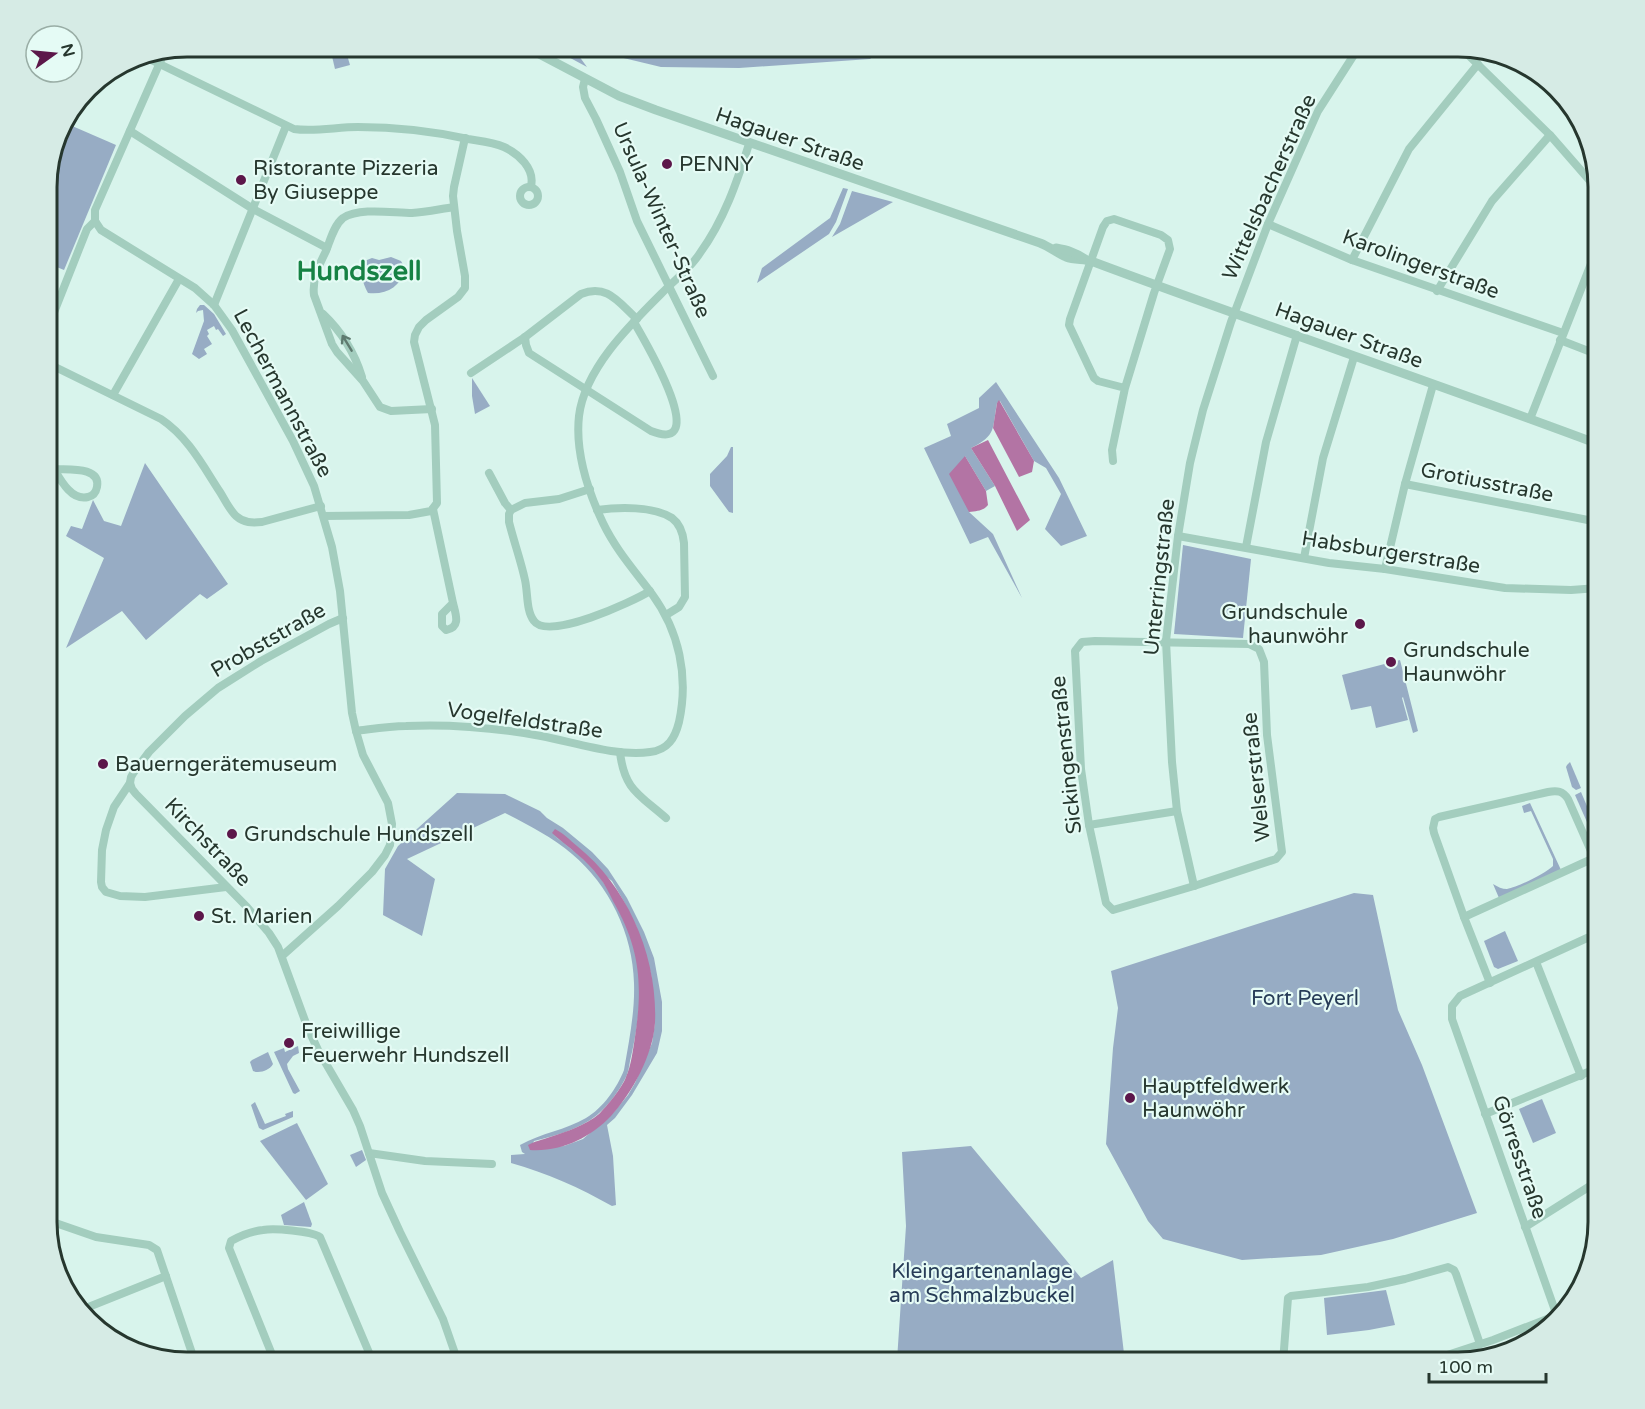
<svg xmlns="http://www.w3.org/2000/svg" width="1645" height="1409" font-family="'Varela Round',sans-serif">
<style>
.green{fill:#97acc4;fill-rule:evenodd}
.water{fill:#b374a4}
.lines{fill:none;stroke-linecap:round;stroke-linejoin:round}
.minor{stroke:#a3cdbe;stroke-width:8}
.tertiary{stroke:#a3cdbe;stroke-width:9}
.oneway{stroke:#5e7a6f}
.poi-dot{fill:#5c174a;stroke:#e5fbf5;stroke-width:2}
.labels{text-anchor:middle;stroke-width:4.5;stroke-linejoin:round;paint-order:stroke}
.street-label{font-size:21px;fill:#26372e;stroke:#e5fbf5}
.poi-label{font-size:21px;fill:#26372e;stroke:#e5fbf5;text-anchor:start}
.park-label{font-size:21px;fill:#273c57;stroke:#e5fbf5}
.district-label{font-size:27px;font-weight:bold;fill:#168244;stroke:#e5fbf5}
.rim{fill:none;stroke:#26372e;stroke-width:3}
</style>
<rect width="100%" height="100%" fill="#d8f4ec"/>
<!-- green -->
<g class="green">
<path d="M550,47h326l1,6 -7,6 -131,9 -78,-1 -50,-12 -35,-3 11,15z"/>
<path d="M345,48l5,17 -15,4 -4,-17z"/>
<path d="M63,122l53,23 -52,125 -17,-7v-86l14,-52z"/>
<path d="M843,188l5,1 -12,33 -7,12 -72,49 5,-15 68,-50z"/>
<path d="M852,191l41,11 -61,35 8,-13z"/>
<path d="M391,257l10,4 5,9c-7,17 -19,25 -38,23 -6,-11 -7,-18 -6,-31l10,-4 7,2z"/>
<path d="M200,305h4l10,9 12,20 -3,2 -5,-7 -2,1 -2,-4 -7,4 2,4 -2,2 5,8 -8,5 3,5 -8,5 -7,-5 12,-33 -1,-11 -5,1 -2,2 1,-4z"/>
<path d="M472,378l18,28 -15,8 -3,-18z"/>
<path d="M996,382l63,96 28,58 -26,10 -16,-17 16,-35 -15,-26 -12,-7 -34,-60 -3,2c-5,26 0,32 -26,45l24,38 -9,5 -21,-35 4,56 24,22 29,64 -34,-61 -18,7 -46,-96 27,-12 -4,-12 32,-16v-10z"/>
<path d="M731,447h2v66l-4,-1 -19,-26v-12l17,-18z"/>
<path d="M145,463l83,121 -21,15 -7,-5 -54,46 -24,-29 -56,37 38,-90 -38,-22 5,-10 11,3 11,-29 11,21 17,5z"/>
<path d="M1183,545l68,14 -8,79 -69,-4z"/>
<path d="M1400,660l18,71 -5,2 -10,-36 -1,1 6,22 -32,8 -5,-22 -20,4 -9,-35z"/>
<path d="M1570,762l11,26 -5,2 -4,-3 -6,-20 1,-2z"/>
<path d="M1581,792l17,40v15l-23,-52z"/>
<path d="M457,793l48,1 35,17 7,7 16,10 29,24 16,17 19,29 17,34 10,26 8,44v29l-5,22 -25,42 -17,23 -8,7 6,31 3,49 -4,1c-32,-18 -65,-33 -101,-43v-8l14,-1 -3,-2 -2,-7c21,-12 46,-15 66,-27 17,-10 31,-30 38,-48 5,-29 11,-58 10,-87 -1,-49 -25,-98 -62,-129 -20,-17 -44,-29 -67,-41l-98,46 28,20 -13,57 -39,-21 2,-46 13,-23zM552,834l60,47 11,19 13,26 15,48 4,49 -3,20 -17,40 -7,12 -14,17 -31,27 -19,7 -34,4 4,-9c21,-5 46,-12 63,-26 11,-9 22,-24 28,-36 3,-5 4,-12 5,-18 7,-30 13,-65 8,-96 -5,-31 -21,-62 -38,-88 -12,-17 -32,-30 -48,-43z"/>
<path d="M1530,803l31,67 -62,28 -6,-14c5,3 9,5 14,5 11,-2 39,-16 46,-23v-7l-22,-48 -7,2 -2,-7z"/>
<path d="M1354,893l19,2 25,115 24,55 55,148 -84,26 -72,16 -79,5 -79,-21 -15,-18 -42,-77 7,-96 5,-40 -7,-37z"/>
<path d="M1505,931l13,30 -20,8 -4,-2 -10,-26z"/>
<path d="M298,1046l1,7 -6,3 -6,8 1,5 12,22 -5,3 -2,-1 -19,-41 10,-4 1,4z"/>
<path d="M268,1052l5,12c-3,6 -14,10 -20,7l-3,-9 2,-2z"/>
<path d="M1542,1099l14,34 -23,10 -14,-34z"/>
<path d="M255,1102l10,22 21,-8 -1,-2 8,-3v6l-30,13 -4,-2 -8,-23z"/>
<path d="M297,1123l31,61 -22,16 -46,-59z"/>
<path d="M971,1146l110,132 32,-18 12,102h-222l-6,-2 9,-134 -4,-74z"/>
<path d="M362,1150l4,10 -10,7 -6,-12z"/>
<path d="M304,1202l8,22 -1,3 -27,-2 -3,-10z"/>
<path d="M1386,1290l9,35 -26,5 -42,5 -3,-37z"/>
</g>
<!-- water -->
<g class="water">
<path d="M999,400l35,61 -2,11 -13,5 -26,-49 4,-25z"/>
<path d="M988,440l42,80 -13,11 -22,-45 -24,-38z"/>
<path d="M965,456l21,35 2,14c-5,6 -11,6 -19,7l-20,-38z"/>
<path d="M555,829c8,4 15,11 22,17 51,41 81,111 78,177 -2,32 -23,70 -44,93 -21,22 -50,36 -81,34l-2,-5c7,-4 14,-5 22,-8 16,-5 36,-12 49,-23 8,-8 23,-26 27,-37 5,-11 7,-27 9,-40 8,-53 5,-89 -22,-136 -4,-8 -8,-17 -14,-24 -12,-17 -31,-30 -47,-44z"/>
</g>
<g class="lines">
<!-- minor -->
<g class="minor">
<path d="M1460,47l90,88 48,55"/>
<path d="M165,51l-70,159v11l6,9 94,58 19,17 18,25 61,111 21,45 18,61 8,44 12,122 4,18 7,24 25,48 4,21 -2,21 -5,10 -13,17 -34,34 -56,50"/>
<path d="M141,55l153,74c21,3 43,-2 64,-2 38,0 74,4 110,12 12,2 25,3 36,8 15,7 31,22 27,39"/>
<path d="M585,79l-2,8 2,11 11,21 24,53 17,49 76,155"/>
<path d="M130,131l123,78 74,39"/>
<circle cx="529" cy="196" r="9"/>
<path d="M1268,224l84,36 211,73"/>
<path d="M1352,260l57,-111 69,-85"/>
<path d="M1589,274l9,4"/>
<path d="M1437,291l55,-90 58,-66"/>
<path d="M214,305l72,-179"/>
<path d="M323,314c19,18 31,37 39,63"/>
<path d="M47,330l40,-101 8,-8"/>
<path d="M525,337l1,8 3,8 122,78c63,25 -9,-95 -17,-109"/>
<path d="M1560,340l36,14 2,4"/>
<path d="M47,363l114,56c27,18 42,47 59,73 5,8 9,17 16,24 8,7 16,7 26,6l59,-16"/>
<path d="M471,373l54,-36 56,-43c26,-11 38,9 56,25"/>
<path d="M113,395l66,-116"/>
<path d="M432,409l-41,2 -11,-4 -17,-26 -26,-29 -5,-8 -18,-49c-2,-16 5,-30 12,-44 4,-10 8,-26 17,-33 17,-11 50,-5 69,-5 14,-1 28,-4 42,-6"/>
<path d="M1530,419l68,-173"/>
<path d="M1113,461l-1,-11 13,-62 29,-95 16,-44 -2,-9 -7,-5 -47,-16 -7,2 -4,6 -33,92 -1,6 25,53 4,3 27,7"/>
<path d="M47,466c3,1 5,3 9,3 11,1 45,-3 41,18 -1,5 -4,9 -9,10 -16,4 -27,-16 -34,-28"/>
<path d="M489,473l16,30 6,7"/>
<path d="M1405,484l193,38"/>
<path d="M590,489l-31,10 -34,4 -14,7 -2,4v8c5,20 12,39 16,58 3,13 1,31 9,41 14,20 98,-19 116,-30"/>
<path d="M433,509l20,94 -11,11v12l4,4c15,-3 10,-15 7,-27"/>
<path d="M597,510c22,-3 56,-4 75,8 8,6 11,15 12,25l1,54 -6,10 -13,8"/>
<path d="M324,516l85,-1 22,-4 6,-8 -2,-78 -21,-83 1,-7 4,-8 7,-7 32,-23 7,-9v-12l-8,-45 -4,-35 1,-9 11,-49"/>
<path d="M1178,536l151,27 56,6 120,19 66,2 27,-2"/>
<path d="M1246,547l20,-105 31,-107"/>
<path d="M1304,558l19,-100 31,-101"/>
<path d="M1385,569l20,-85 28,-99"/>
<path d="M1095,641l154,3 10,5 5,13 3,73 15,117 -6,7 -82,27 -81,24 -7,-7 -17,-78 -8,-56 -6,-118 7,-9z"/>
<path d="M356,731c16,-2 33,-5 50,-5 44,-2 91,2 135,10 33,6 76,21 109,16 18,-2 25,-14 29,-30 10,-46 0,-91 -27,-128 -18,-24 -36,-44 -49,-71 -15,-32 -28,-71 -24,-107 6,-50 56,-96 90,-130 11,-10 23,-20 31,-33 24,-33 37,-71 49,-109"/>
<path d="M620,752c4,38 20,43 46,66"/>
<path d="M130,783l2,6 4,5 111,113 22,26 9,14 29,79 11,24 35,60 7,16 22,67 18,39 43,87 15,43"/>
<path d="M1089,825l88,-14"/>
<path d="M1194,886l-17,-75 -5,-49 -6,-121 12,-105 12,-73 13,-53 28,-88 37,-98 50,-113 41,-64"/>
<path d="M226,887l-81,10 -25,-1 -14,-4 -4,-5 -1,-5 1,-32 4,-20 8,-23 16,-24 1,-6 3,-5 15,-20 36,-36 33,-28 43,-27 68,-37 14,-6"/>
<path d="M1464,917l130,-59"/>
<path d="M1536,962l45,114"/>
<path d="M1490,983l-26,-66 -30,-84 -1,-5 2,-9 4,-2 109,-25c9,-2 15,-1 20,7l30,68"/>
<path d="M1485,1114l113,-46"/>
<path d="M369,1153l56,8 67,3"/>
<path d="M47,1220l49,17 53,8 8,5 38,112"/>
<path d="M1525,1227l73,-46"/>
<path d="M81,1310l85,-34"/>
<path d="M1558,1319l-106,-300v-13l8,-10 138,-63"/>
<path d="M180,1361l13,-5"/>
<path d="M275,1362l-46,-114 2,-7c9,-5 22,-10 32,-11 11,-2 48,1 57,7l53,125"/>
<path d="M1283,1362l5,-64 3,-2 77,-9 37,-8 43,-12 6,3 2,4 24,70"/>
<path d="M1426,1362l67,-22 72,-28"/>
</g>
<!-- tertiary -->
<g class="tertiary">
<path d="M526,47l93,49 37,14 384,133c10,4 17,10 26,14 8,3 17,2 25,4 168,63 339,120 507,183"/>
<path d="M1056,248c11,2 19,4 29,11"/>
</g>
</g>
<!-- one-way arrows -->
<defs><path id="oneway-shaft" d="M-6 0H5M1.5-3L5.5 0L1.5 3" fill="none" stroke-width="1.6" stroke-linecap="round" stroke-linejoin="round" transform="scale(1.5)"/></defs>
<use class="oneway" href="#oneway-shaft" transform="translate(347 343) rotate(-121)"/>
<!-- markers -->
<g class="poi-dot">
<circle cx="667" cy="164" r="6"/>
<circle cx="241" cy="180" r="6"/>
<circle cx="1360" cy="624" r="6"/>
<circle cx="1391" cy="662" r="6"/>
<circle cx="103" cy="764" r="6"/>
<circle cx="232" cy="834" r="6"/>
<circle cx="199" cy="916" r="6"/>
<circle cx="289" cy="1043" r="6"/>
<circle cx="1130" cy="1098" r="6"/>
</g>
<g class="labels">
<!-- street labels -->
<g class="street-label">
<text transform="translate(790 139) rotate(19)" y="7">Hagauer Straße</text>
<text transform="translate(1269 187) rotate(-66)" y="7">Wittelsbacherstraße</text>
<text transform="translate(662 220) rotate(66)" y="7">Ursula-Winter-Straße</text>
<text transform="translate(1421 264) rotate(20)" y="7">Karolingerstraße</text>
<text transform="translate(1349 335) rotate(20)" y="7">Hagauer Straße</text>
<text transform="translate(283 393) rotate(62)" y="7">Lechermannstraße</text>
<text transform="translate(1487 482) rotate(11)" y="7">Grotiusstraße</text>
<text transform="translate(1391 552) rotate(9)" y="7">Habsburgerstraße</text>
<text transform="translate(1159 577) rotate(-84)" y="7">Unterringstraße</text>
<text transform="translate(268 640) rotate(-30)" y="7">Probststraße</text>
<text transform="translate(525 720) rotate(8)" y="7">Vogelfeldstraße</text>
<text transform="translate(1066 755) rotate(-96)" y="7">Sickingenstraße</text>
<text transform="translate(1256 777) rotate(-96)" y="7">Welserstraße</text>
<text transform="translate(208 842) rotate(46)" y="7">Kirchstraße</text>
<text transform="translate(1520 1157) rotate(71)" y="7">Görresstraße</text>
</g>
<!-- poi labels -->
<g class="poi-label">
<text x="679" y="171">PENNY</text>
<text x="253" y="175">Ristorante Pizzeria<tspan x="253" dy="24">By Giuseppe</tspan></text>
<text x="1348" y="619" text-anchor="end">Grundschule<tspan x="1348" dy="24">haunwöhr</tspan></text>
<text x="1403" y="657">Grundschule<tspan x="1403" dy="24">Haunwöhr</tspan></text>
<text x="115" y="771">Bauerngerätemuseum</text>
<text x="244" y="841">Grundschule Hundszell</text>
<text x="211" y="923">St. Marien</text>
<text x="301" y="1038">Freiwillige<tspan x="301" dy="24">Feuerwehr Hundszell</tspan></text>
<text x="1142" y="1093">Hauptfeldwerk<tspan x="1142" dy="24">Haunwöhr</tspan></text>
</g>
<!-- park labels -->
<g class="park-label">
<text x="1305" y="1005">Fort Peyerl</text>
<text x="982" y="1278">Kleingartenanlage<tspan x="982" dy="24">am Schmalzbuckel</tspan></text>
</g>
<!-- district labels -->
<g class="district-label">
<text x="359" y="280">Hundszell</text>
</g>
</g>
<!-- crop -->
<path d="M0 0H1645V1409H0ZM187 57H1458A130 130 0 0 1 1588 187V1222A130 130 0 0 1 1458 1352H187A130 130 0 0 1 57 1222V187A130 130 0 0 1 187 57Z" fill="#d6ebe5" fill-rule="evenodd"/>
<path class="rim" d="M187 57H1458A130 130 0 0 1 1588 187V1222A130 130 0 0 1 1458 1352H187A130 130 0 0 1 57 1222V187A130 130 0 0 1 187 57Z"/>
<!-- north arrow -->
<g transform="translate(54 54) rotate(75)"><circle r="28" fill="#e5fbf5" stroke="#99ada5" stroke-width="1.5"/>
<path d="M0-4.5L10 22L0 15L-10 22Z" fill="#5c174a"/>
<text y="-9" font-size="16" font-weight="bold" text-anchor="middle" fill="#26372e">N</text>
</g>
<!-- scale -->
<path d="M1429 1373v9h117v-9" fill="none" stroke="#26372e" stroke-width="3"/>
<text x="1438" y="1373" font-size="18" fill="#26372e" stroke="#e5fbf5" stroke-width="4.5" paint-order="stroke">100 m</text>
</svg>
